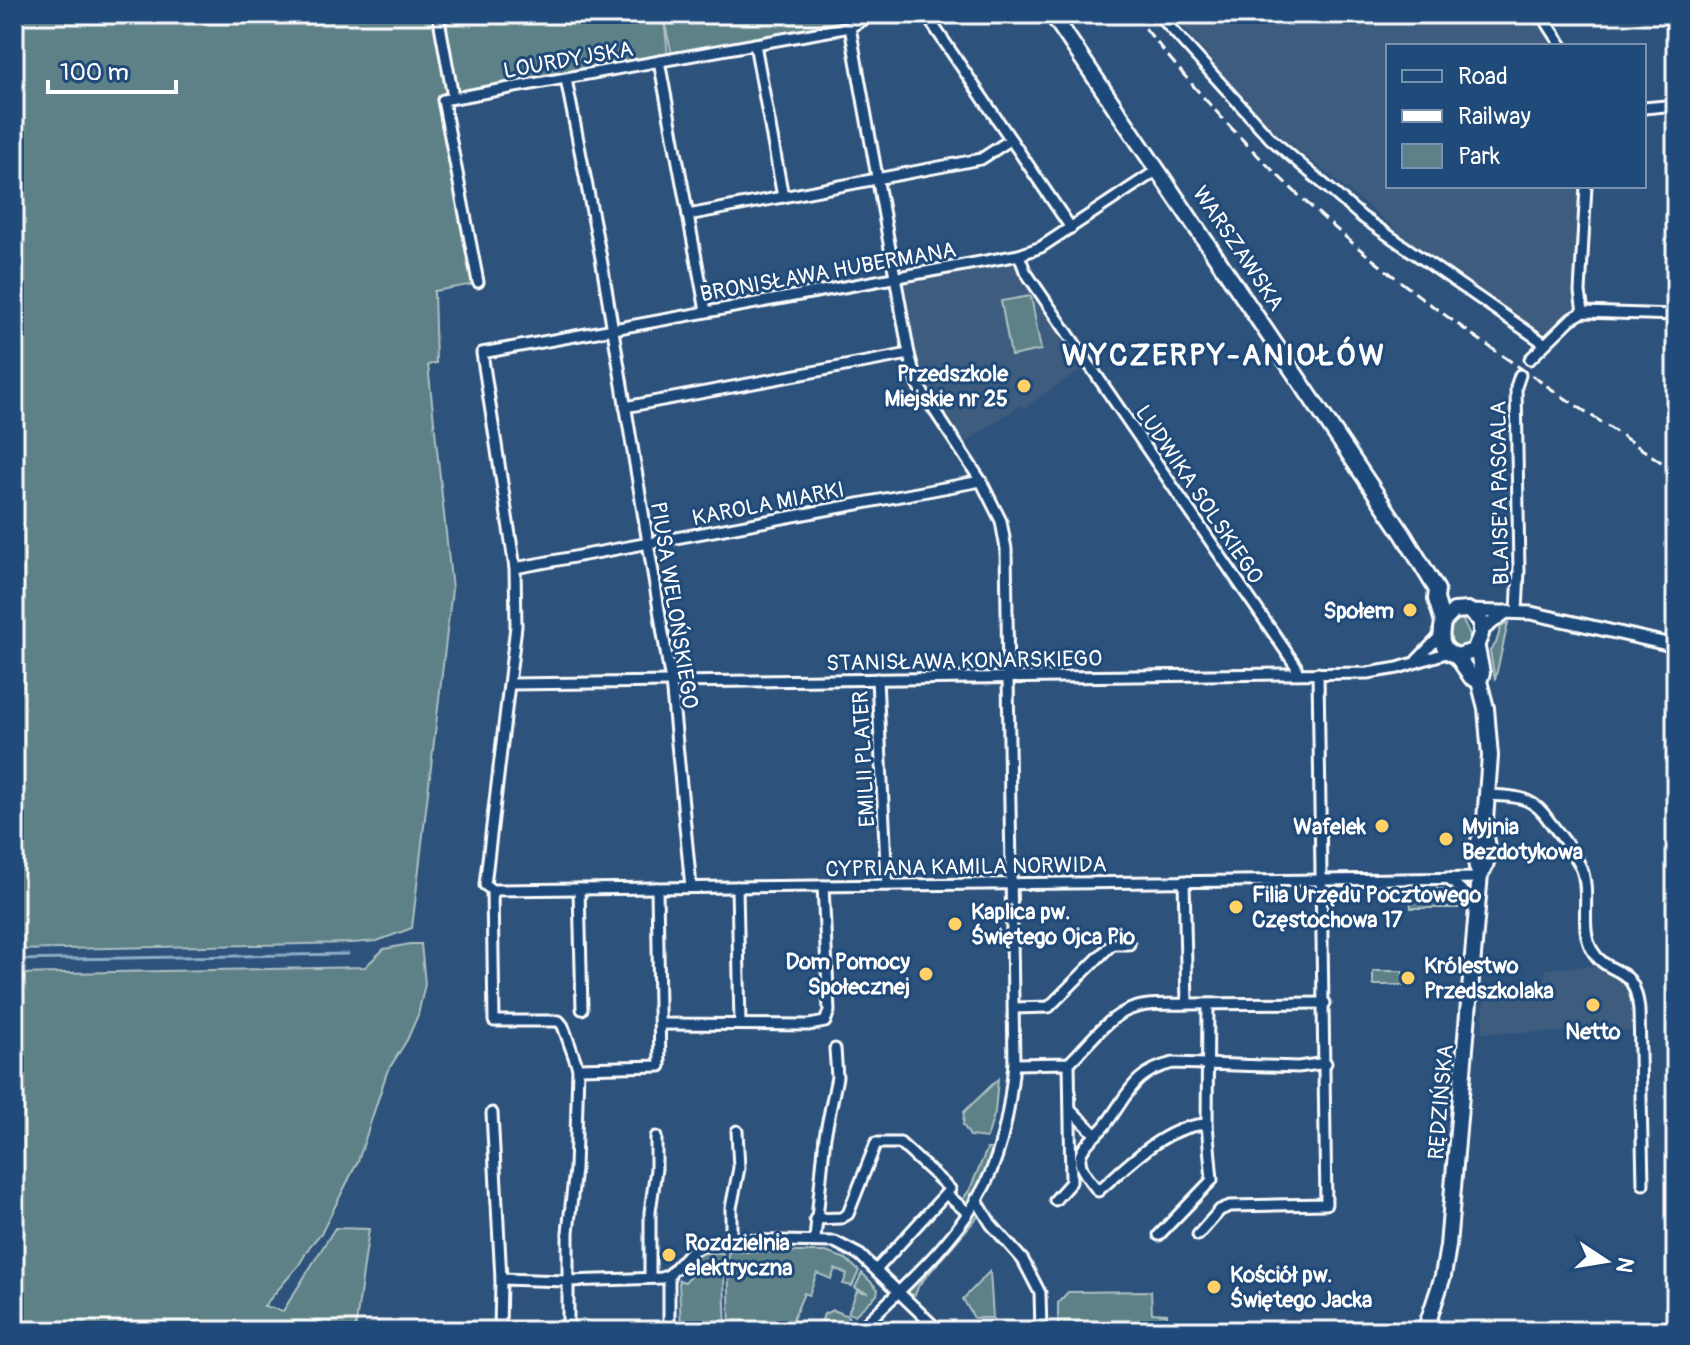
<svg xmlns="http://www.w3.org/2000/svg" width="1690" height="1345" font-family="Pangolin,sans-serif">
<style>
.built{fill:#3d5c7e}
.green{fill:#5d8186;stroke:#aec0c2;stroke-width:2}
.lines{fill:none;stroke-linecap:round;stroke-linejoin:round}
.stream{stroke:#8daec5;stroke-width:3}
.minor-casing{stroke:#fff;stroke-width:15}
.tertiary-casing{stroke:#fff;stroke-width:17}
.primary-casing{stroke:#fff;stroke-width:20}
.minor{stroke:#1f4a7a;stroke-width:9}
.tertiary{stroke:#1f4a7a;stroke-width:11}
.primary{stroke:#1f4a7a;stroke-width:14}
.rail{stroke:#fff;stroke-width:3;stroke-dasharray:12 6;stroke-linecap:butt}
.poi-dot{fill:#ffd166;stroke:#1f4a7a;stroke-width:3}
.labels{text-anchor:middle;stroke-width:6;stroke-linejoin:round;paint-order:stroke}
.street-label{font-size:22px;fill:#fff;stroke:#1f4a7a}
.poi-label{font-size:22px;font-weight:bold;fill:#fff;stroke:#1f4a7a;text-anchor:start}
.district-label{font-size:30px;font-weight:bold;letter-spacing:2px;fill:#fff;stroke:#1f4a7a}
</style>
<rect width="100%" height="100%" fill="#2d527c"/>
<filter id="ink" filterUnits="userSpaceOnUse"><feTurbulence type="fractalNoise" baseFrequency=".0125" numOctaves="2"/><feDisplacementMap in="SourceGraphic" scale="16" xChannelSelector="R" yChannelSelector="G"/><feConvolveMatrix kernelMatrix="1 2 1 2 8 2 1 2 1" color-interpolation-filters="sRGB"/></filter>
<g filter="url(#ink)">
<!-- built -->
<g class="built">
<path d="M1173,14h383l3,32h-171v140h193l-8,125 -29,26 -67,-42 -220,-178z"/>
<path d="M1013,264l71,104 -60,40 -3,-3 -56,38 -45,-71 -17,-86 2,-2z"/>
<path d="M1599,965l24,13 12,23 -2,30 -151,2 3,-39h60v-25z"/>
</g>
<!-- green -->
<g class="green">
<path d="M14,14h853l-18,8 -177,33 -8,-35 4,35 -228,42 35,187 -41,7 2,72 -8,2 24,224 -40,339 -35,13 -25,2 -338,7z"/>
<path d="M1031,296l10,54 -30,6 -10,-55z"/>
<path d="M1454,617h7l10,20 -2,9 -6,3 -12,-7 -1,-7z"/>
<path d="M1508,623l-13,57 -5,-29 6,-8 5,-16z"/>
<path d="M1437,889c14,1 24,5 29,19h-55l-1,-16z"/>
<path d="M410,944h11l4,40 -7,31 -11,25 -20,32 -29,89 -36,71 -12,14 -11,19 -35,41 19,5 52,-83 34,1 -14,102h-341v-357l351,-7 19,-18z"/>
<path d="M1373,971h29l1,3h3v11h-33z"/>
<path d="M998,1079l-3,33 -8,26 -17,-2 -7,-11 1,-13z"/>
<path d="M987,1149h6l1,3 -7,19 -19,34h-4l-3,-3 9,-13z"/>
<path d="M975,1209l6,4 -62,72 -4,10 -7,-1 1,-7z"/>
<path d="M728,1252h98l20,7 13,12 -7,15 -9,-2 4,-10 -12,-5 -4,10 -14,-6 -8,22 -5,-2 -16,38h-58z"/>
<path d="M700,1253h23l3,78h-45l-2,-51 6,2 8,-9 -4,-5 4,-4 -2,-4z"/>
<path d="M990,1271l3,47h-19l-11,-19z"/>
<path d="M862,1273l16,16 -1,6 -22,20 -7,-2 9,-22 11,2 -13,-5z"/>
<path d="M1151,1291l1,22 15,1v17h-16l-3,-11 -14,1v10h-76v-28l10,-11z"/>
<path d="M833,1310l15,6 1,4 -12,11h-19l6,-17z"/>
</g>
<g class="lines">
<!-- stream -->
<path class="stream" d="M14,960l334,-6"/>
<!-- minor casing -->
<g class="minor-casing">
<g id="minor">
<path d="M438,14l15,83"/>
<path d="M1158,14l112,124 92,79 182,126"/>
<path d="M1522,14l22,4 20,-4"/>
<path d="M1544,18l18,28"/>
<path d="M931,22l140,206"/>
<path d="M850,27l59,327 8,30 64,97 20,40 5,28 8,515c-4,41 -10,81 -28,119 -28,57 -83,104 -128,148"/>
<path d="M755,44l28,153"/>
<path d="M659,61l47,250"/>
<path d="M566,79l35,179 70,424 20,205"/>
<path d="M1644,108l32,-3"/>
<path d="M1159,169l-118,78 -22,8 -537,98 33,215 1,58 -31,259 7,5 988,-12"/>
<path d="M688,215l293,-56 29,-19"/>
<path d="M1019,255l6,16 271,395 1,7"/>
<path d="M478,282l-35,-182 407,-73 24,-13"/>
<path d="M1583,312l-3,-20 6,-106"/>
<path d="M1530,359l41,-40 12,-7 93,3"/>
<path d="M625,407l284,-53"/>
<path d="M515,568l466,-87"/>
<path d="M1517,611l2,-40 -3,-184 4,-12"/>
<path d="M1417,660l23,-24"/>
<path d="M877,679l10,206"/>
<path d="M510,684l858,-11 30,-5 51,-16"/>
<path d="M1487,795c22,1 42,0 57,19 12,17 30,36 38,56 9,25 -3,58 10,80 17,29 42,10 47,60l4,174"/>
<path d="M1447,878l31,26"/>
<path d="M1184,881l3,123 138,-1"/>
<path d="M737,887l3,137"/>
<path d="M579,889l3,120"/>
<path d="M492,890l2,131h65l4,5 15,42 -3,101 -7,63v99"/>
<path d="M1014,1008l35,-1 60,-60 4,-3h16"/>
<path d="M660,1024l149,1 16,-3 4,-11 -6,-125"/>
<path d="M1014,1064l55,-1c18,-17 38,-46 62,-54 17,-7 38,-4 56,-5"/>
<path d="M578,1068l82,-2 -3,-178"/>
<path d="M1071,1110l25,25"/>
<path d="M492,1113l9,166 -1,52"/>
<path d="M1207,1124c-43,2 -77,40 -109,67 -7,-10 -19,-21 -18,-33 2,-14 18,-23 26,-34 22,-29 27,-52 67,-61l125,4 28,-4"/>
<path d="M946,1194l21,18"/>
<path d="M976,1199l15,25 32,36 17,33 1,38"/>
<path d="M1055,1200l16,-18 -2,-119"/>
<path d="M815,1219l26,-1 7,-4 28,-71h24l50,46 -74,81"/>
<path d="M1159,1235l53,-55 -5,-56 1,-119"/>
<path d="M1198,1235l22,-25 10,-4 96,-2 -8,-531"/>
<path d="M815,1239l10,-103 12,-59 -2,-28"/>
<path d="M731,1240v-32l8,-40 -2,-37"/>
<path d="M669,1275v56"/>
<path d="M650,1278v-66l6,-43v-32"/>
<path d="M501,1279l66,2 95,-3 7,-3 21,-23 22,-10 19,-2 104,2 25,13 79,76"/>
</g>
</g>
<!-- tertiary casing -->
<g class="tertiary-casing">
<g id="tertiary">
<path d="M1471,611l60,2 145,33"/>
<path d="M1481,631l25,-19"/>
</g>
</g>
<!-- primary casing -->
<g class="primary-casing">
<g id="primary">
<path d="M1052,14l351,520 34,56 -1,9 7,23"/>
<path d="M1468,610l13,11v13l-7,17 -17,5c-17,-6 -17,-18 -14,-34l11,-11z"/>
<path d="M1477,648l5,25 -3,8 7,27 4,48 -6,77c6,12 5,30 -4,41"/>
<path d="M1457,656l14,21 8,4"/>
<path d="M1425,1331l18,-55 5,-30 32,-372c-7,-12 -5,-30 4,-41"/>
</g>
</g>
<!-- minor -->
<use href="#minor" class="minor"/>
<!-- tertiary -->
<use href="#tertiary" class="tertiary"/>
<!-- primary -->
<use href="#primary" class="primary"/>
<!-- rail -->
<path class="rail" d="M1134,14c73,93 154,179 247,252 93,75 196,139 295,206"/>
</g>
</g>
<!-- markers -->
<g class="poi-dot">
<circle cx="1024" cy="386" r="8"/>
<circle cx="1410" cy="610" r="8"/>
<circle cx="1382" cy="826" r="8"/>
<circle cx="1446" cy="839" r="8"/>
<circle cx="1236" cy="907" r="8"/>
<circle cx="955" cy="924" r="8"/>
<circle cx="926" cy="974" r="8"/>
<circle cx="1408" cy="978" r="8"/>
<circle cx="1593" cy="1005" r="8"/>
<circle cx="669" cy="1255" r="8"/>
<circle cx="1214" cy="1287" r="8"/>
</g>
<g class="labels">
<!-- street labels -->
<g class="street-label">
<text transform="translate(568 59) rotate(-10)" y="8">LOURDYJSKA</text>
<text transform="translate(1239 248) rotate(56)" y="8">WARSZAWSKA</text>
<text transform="translate(828 271) rotate(-10)" y="8">BRONISŁAWA HUBERMANA</text>
<text transform="translate(1499 493) rotate(-91)" y="8">BLAISE'A PASCALA</text>
<text transform="translate(1200 494) rotate(56)" y="8">LUDWIKA SOLSKIEGO</text>
<text transform="translate(768 503) rotate(-11)" y="8">KAROLA MIARKI</text>
<text transform="translate(675 605) rotate(81)" y="8">PIUSA WELOŃSKIEGO</text>
<text transform="translate(964 660) rotate(-1)" y="8">STANISŁAWA KONARSKIEGO</text>
<text transform="translate(863 759) rotate(-93)" y="8">EMILII PLATER</text>
<text transform="translate(966 866) rotate(-1)" y="8">CYPRIANA KAMILA NORWIDA</text>
<text transform="translate(1440 1102) rotate(-85)" y="8">RĘDZIŃSKA</text>
</g>
<!-- poi labels -->
<g class="poi-label">
<text x="1008" y="381" text-anchor="end">Przedszkole<tspan x="1008" dy="25">Miejskie nr 25</tspan></text>
<text x="1394" y="618" text-anchor="end">Społem</text>
<text x="1366" y="834" text-anchor="end">Wafelek</text>
<text x="1462" y="834">Myjnia<tspan x="1462" dy="25">Bezdotykowa</tspan></text>
<text x="1252" y="902">Filia Urzędu Pocztowego<tspan x="1252" dy="25">Częstochowa 17</tspan></text>
<text x="971" y="919">Kaplica pw.<tspan x="971" dy="25">Świętego Ojca Pio</tspan></text>
<text x="910" y="969" text-anchor="end">Dom Pomocy<tspan x="910" dy="25">Społecznej</tspan></text>
<text x="1424" y="973">Królestwo<tspan x="1424" dy="25">Przedszkolaka</tspan></text>
<text x="1593" y="1039" text-anchor="middle">Netto</text>
<text x="685" y="1250">Rozdzielnia<tspan x="685" dy="25">elektryczna</tspan></text>
<text x="1230" y="1282">Kościół pw.<tspan x="1230" dy="25">Świętego Jacka</tspan></text>
</g>
<!-- district labels -->
<g class="district-label">
<text x="1224" y="365">WYCZERPY-ANIOŁÓW</text>
</g>
</g>
<!-- margin -->
<rect width="1690" height="1345" fill="none" stroke="#1f4a7a" stroke-width="48"/>
<rect x="24" y="24" width="1642" height="1297" fill="none" stroke="#fff" stroke-width="3" filter="url(#ink)"/>
<!-- legend -->
<rect x="1386" y="44" width="260" height="144" fill="#1f4a7a" stroke="#7992af" stroke-width="2"/>
<rect x="1402" y="70" width="40" height="12" fill="#1f4a7a" stroke="#7992af" stroke-width="2"/>
<text x="1458" y="84" font-size="24" fill="#ffffff">Road</text>
<rect x="1402" y="110" width="40" height="12" fill="#ffffff" stroke="#7992af" stroke-width="2"/>
<text x="1458" y="124" font-size="24" fill="#ffffff">Railway</text>
<rect x="1402" y="144" width="40" height="24" fill="#5d8186" stroke="#7992af" stroke-width="2"/>
<text x="1458" y="164" font-size="24" fill="#ffffff">Park</text>
<!-- north arrow -->
<g transform="translate(1606 1261) rotate(102)" stroke="#1f4a7a" stroke-width="6" paint-order="stroke">
<path d="M0-6L14 30L0 20L-14 30Z" fill="#ffffff"/>
<text y="-12" font-size="22" font-weight="bold" text-anchor="middle" fill="#ffffff">N</text>
</g>
<!-- scale -->
<path d="M48 80v12h128v-12" fill="none" stroke="#ffffff" stroke-width="4"/>
<text x="60" y="80" font-size="24" fill="#ffffff" stroke="#1f4a7a" stroke-width="6" paint-order="stroke">100 m</text>
</svg>
